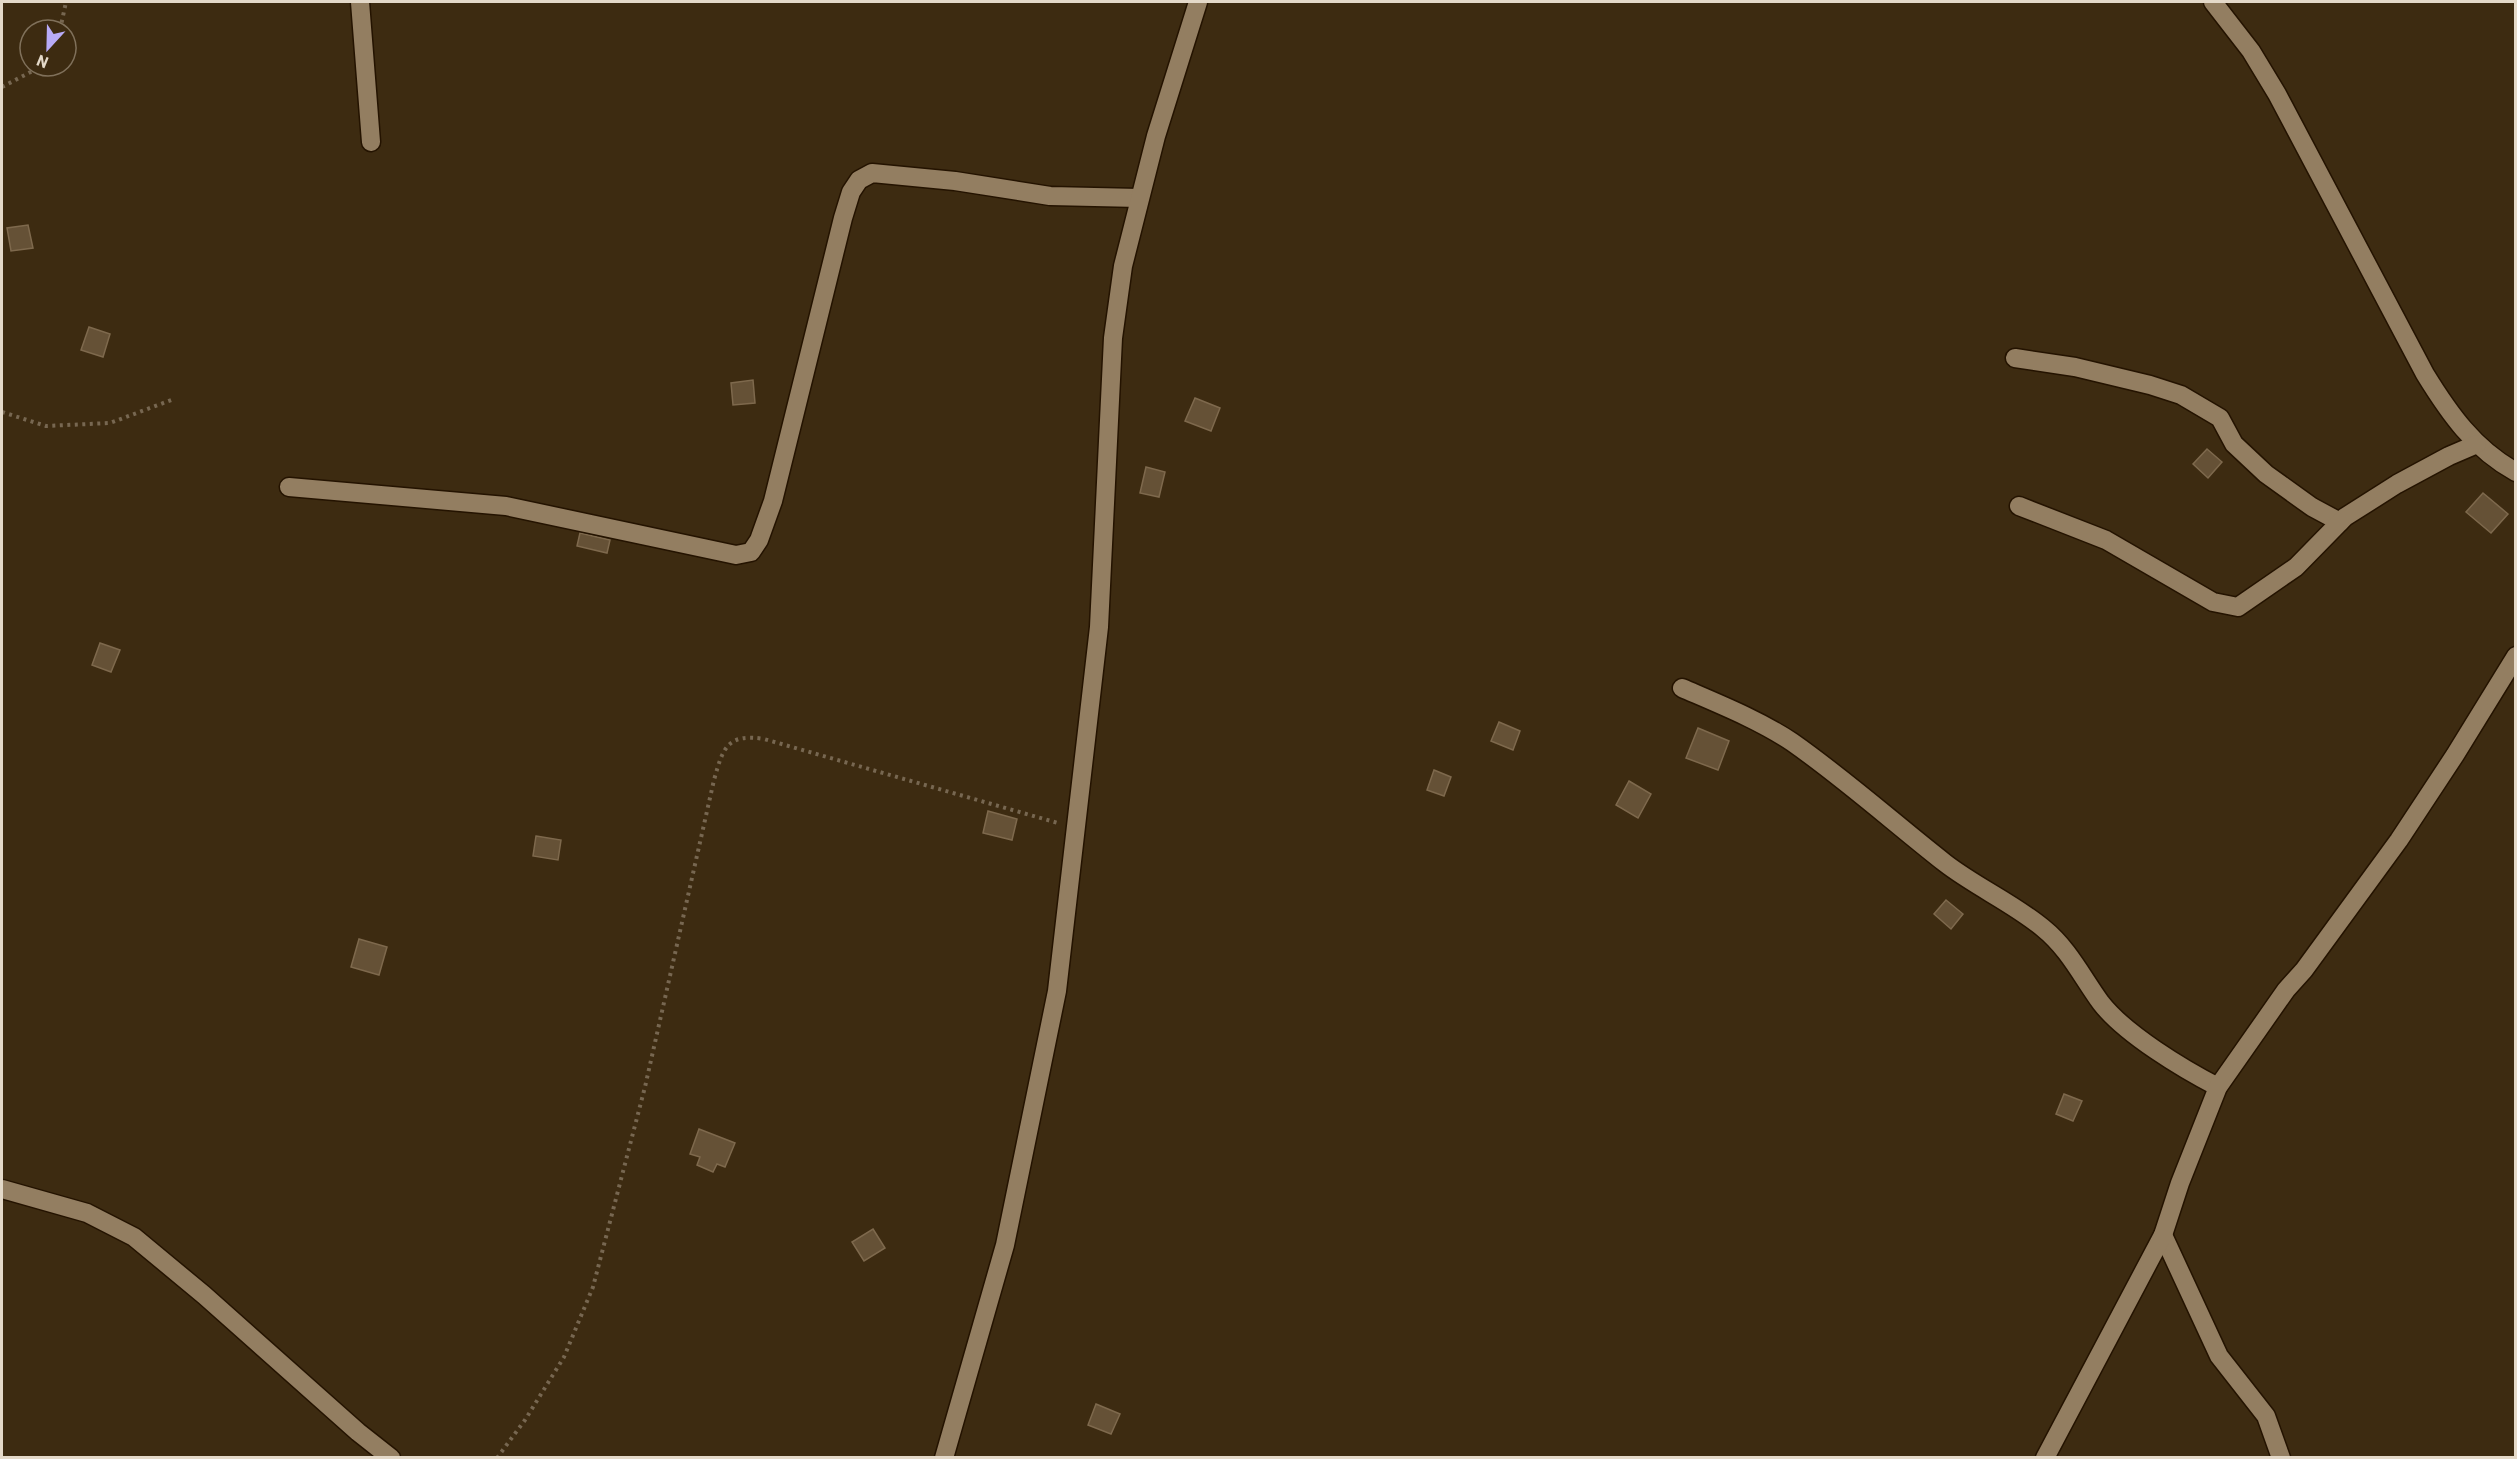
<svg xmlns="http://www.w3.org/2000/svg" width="2517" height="1459" font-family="Barlow,sans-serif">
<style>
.building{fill:#655136;stroke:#7e694d;stroke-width:1.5}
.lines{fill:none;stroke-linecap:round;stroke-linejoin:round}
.street-casing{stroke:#241300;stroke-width:21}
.path{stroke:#776751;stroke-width:4;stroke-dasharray:3 4.5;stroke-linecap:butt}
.street{stroke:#937e61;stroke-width:18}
</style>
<rect width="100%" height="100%" fill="#3d2b11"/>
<!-- building -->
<g class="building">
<path d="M28,225l5,23 -22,3 -4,-23z"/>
<path d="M89,327l21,7 -7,23 -22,-7z"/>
<path d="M753,380l2,23 -22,2 -2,-22z"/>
<path d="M1195,398l25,10 -9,23 -26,-10z"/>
<path d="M2207,449l15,13 -14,16 -15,-14z"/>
<path d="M1146,467l19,5 -6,25 -19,-4z"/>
<path d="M2483,493l25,21 -17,19 -25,-21z"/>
<path d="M580,533l30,7 -3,13 -30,-7z"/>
<path d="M100,643l20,7 -9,22 -19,-7z"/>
<path d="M1499,722l21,9 -7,19 -22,-9z"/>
<path d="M1698,728l31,13 -11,29 -32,-12z"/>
<path d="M1434,770l17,7 -7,19 -17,-6z"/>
<path d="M1629,781l22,13 -13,24 -22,-13z"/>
<path d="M988,811l29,8 -5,21 -29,-7z"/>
<path d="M536,836l25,4 -3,20 -25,-4z"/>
<path d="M1946,900l17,14 -12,15 -17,-15z"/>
<path d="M359,939l28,8 -8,28 -28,-8z"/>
<path d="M2064,1094l18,7 -9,20 -17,-7z"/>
<path d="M699,1129l36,14 -10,24 -8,-3 -4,8 -16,-7 3,-8 -10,-3z"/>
<path d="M873,1229l12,19 -21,13 -12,-19z"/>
<path d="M1096,1404l24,10 -9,20 -23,-9z"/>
</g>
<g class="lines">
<!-- street casing -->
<g class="street-casing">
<g id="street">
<path d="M360,2l11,140"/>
<path d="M2213,2l38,49 26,43 148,280c24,39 49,75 91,98"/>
<path d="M2015,358l60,9 75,18 31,10 39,23 14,26 32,30 46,33 28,15"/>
<path d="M289,487l217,19 230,49 15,-3 8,-12 14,-39 70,-283 8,-26 8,-12 13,-7 83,8 95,15 89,2"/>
<path d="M2019,506l87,34 107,62 25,5 58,-40 49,-50 52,-33 52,-28 28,-12"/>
<path d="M1682,688c37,16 77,32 110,54 53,37 102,81 153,121 31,24 68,40 98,65 26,21 39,49 58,75 24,31 82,66 117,84"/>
<path d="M2,1189l85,24 47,24 70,58 154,137 33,26"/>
<path d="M2163,1235l56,121 47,60 15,42"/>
<path d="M944,1458l61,-213 52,-254 42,-364 14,-289 10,-72 33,-130 42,-134"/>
<path d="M2045,1458l118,-223 17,-52 38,-96 68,-97 18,-20 95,-130 56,-85 61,-99"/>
</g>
</g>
<!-- path -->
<g class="path">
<path d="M60,30l6,-28"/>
<path d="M2,87l40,-21"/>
<path d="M2,412l44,14 64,-3 64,-24"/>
<path d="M497,1458l28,-38 39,-63 29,-70 52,-200 69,-307c9,-32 13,-47 50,-41l294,84"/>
</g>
<!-- street -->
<use href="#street" class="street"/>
</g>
<!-- border -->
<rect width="2517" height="1459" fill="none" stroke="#e4d9c9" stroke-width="6"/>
<!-- north arrow -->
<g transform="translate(48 48) rotate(202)"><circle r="28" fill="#3d2b11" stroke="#80715b" stroke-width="1.5"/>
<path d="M0-4.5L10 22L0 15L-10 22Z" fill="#b8abf7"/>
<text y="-9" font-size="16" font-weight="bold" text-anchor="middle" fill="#e4d9c9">N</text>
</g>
</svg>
